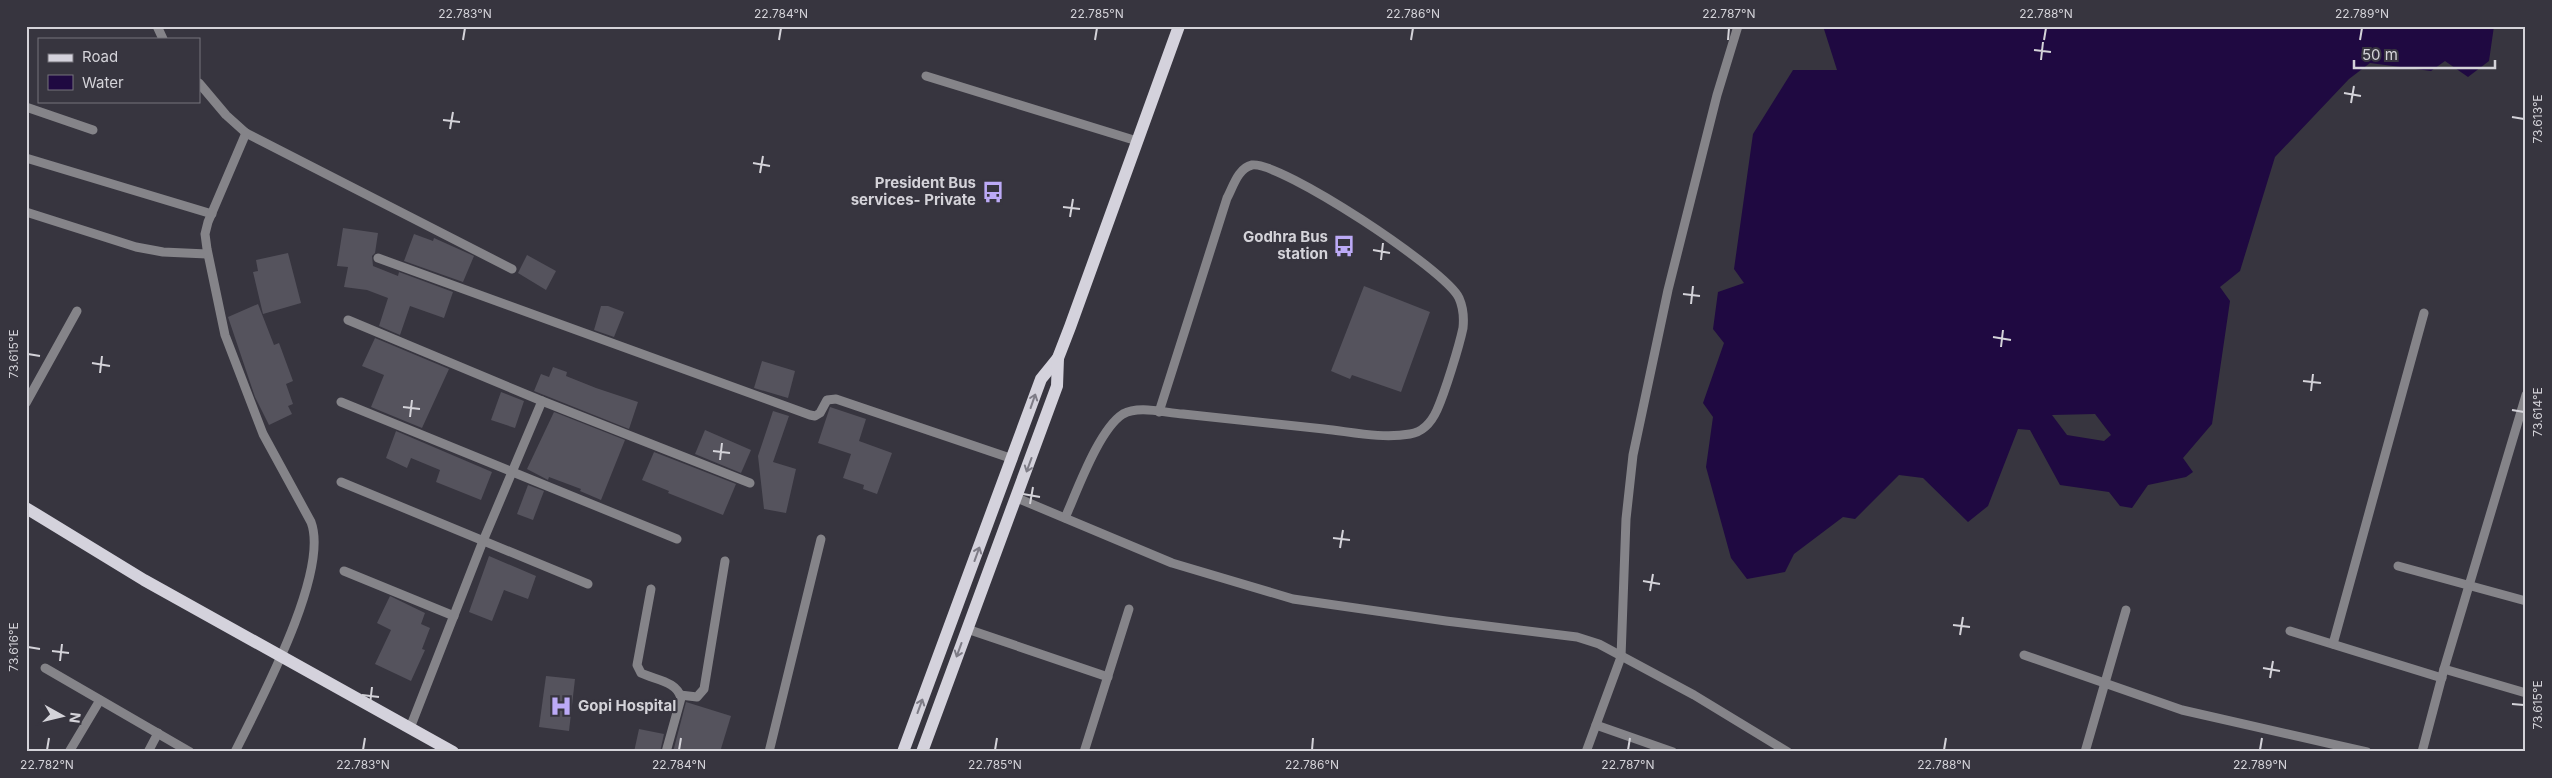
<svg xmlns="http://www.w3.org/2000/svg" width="2552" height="778" font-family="Inter,sans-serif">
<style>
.water{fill:#1f0941;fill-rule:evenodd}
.building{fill:#55535d}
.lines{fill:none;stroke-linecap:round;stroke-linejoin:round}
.minor{stroke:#858489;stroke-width:9}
.major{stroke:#d4d2dc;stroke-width:12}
.oneway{stroke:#7e7c86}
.ticks{fill:none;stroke:#d4d3d9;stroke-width:2}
.labels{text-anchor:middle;stroke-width:4.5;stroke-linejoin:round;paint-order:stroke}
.poi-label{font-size:15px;font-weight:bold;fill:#d4d3d9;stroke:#37353f;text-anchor:end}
.neatline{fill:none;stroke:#d4d3d9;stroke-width:2}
.ticks-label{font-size:12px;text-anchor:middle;fill:#d4d3d9}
</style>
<rect width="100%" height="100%" fill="#37353f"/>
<!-- water -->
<path class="water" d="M1823,26h671l-5,35 -21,16 -23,-16 -14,10 -61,-8 -21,16 -74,78 -35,114 -20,16 10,14 -18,123 -29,34 10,14 -7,5 -38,8 -16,23 -12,-2 -11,-14 -49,-7 -30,-55 -12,-1 -30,77 -20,16 -45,-44 -24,-3 -44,44 -12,-2 -49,37 -9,18 -38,7 -16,-21 -25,-91 7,-50 -10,-14 21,-60 -11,-14 5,-37 26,-9 -10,-14 19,-135 40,-64h44zM2095,414l16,21 -7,6 -37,-6 -15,-20z"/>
<!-- building -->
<g class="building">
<path d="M343,228l35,5 -3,20 -3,3 1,10 25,10 1,-4 54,20 -9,26 -34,-12 -10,29 -21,-9 9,-28 -21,-8 -23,-3 4,-20 -11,-1z"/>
<path d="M414,234l19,7 1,-3 40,18 -11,26 -59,-21z"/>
<path d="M288,253l13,50 -38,11 -10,-42 5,-1 -2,-11z"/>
<path d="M527,255l29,16 -10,19 -28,-17z"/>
<path d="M1364,286l66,26 -29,80 -49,-17 -2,4 -19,-8z"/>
<path d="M258,304l16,41 5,-2 14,38 -7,3 7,20 -5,2 4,8 -23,11 -14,-28 -27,-80z"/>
<path d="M601,306h7l16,6 -10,25 -20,-7z"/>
<path d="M375,338l74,31 -27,59 -51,-21 13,-32 -22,-9z"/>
<path d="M762,361l33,10 -7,27 -34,-10z"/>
<path d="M553,367l14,5 -1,4 30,12 42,14 -9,27 -95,-38 7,-17 8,3z"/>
<path d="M501,392l23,9 -9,27 -24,-8z"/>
<path d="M830,407l36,12 -7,22 33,12 -15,41 -14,-5 1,-4 -21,-7 8,-24 -33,-11z"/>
<path d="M773,411l16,5 -16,46 23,7 -10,44 -22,-4 -6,-53z"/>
<path d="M554,412l71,28 -24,60 -21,-9 1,-2 -32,-12 -1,3 -21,-11z"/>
<path d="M705,430l46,20 -10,23 -46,-19z"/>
<path d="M396,431l96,41 -11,28 -45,-18 4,-12 -29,-12 -4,10 -21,-10z"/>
<path d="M654,452l82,32 -13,31 -55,-22 1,-2 -27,-11z"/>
<path d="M528,485l16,6 -11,29 -16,-6z"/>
<path d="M489,556l47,20 -8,23 -24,-9 -12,31 -23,-9z"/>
<path d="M390,596l35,17 -4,11 9,4 -8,21 3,1 -14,31 -36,-17 16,-34 -14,-7z"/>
<path d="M546,676l29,3 -6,52 -30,-4z"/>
<path d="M686,702l45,14 -11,36h-47z"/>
<path d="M639,729l25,5 -4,18h-26z"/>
</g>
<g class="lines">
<!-- minor -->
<g class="minor">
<path d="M157,26l6,13"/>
<path d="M926,76l211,65"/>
<path d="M199,83l27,32 20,18 266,136"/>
<path d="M26,107l67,23"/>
<path d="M26,158l186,56"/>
<path d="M26,212l110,35 27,5 44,2"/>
<path d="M378,258l432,157 5,1 5,-3 7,-13 9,-1 177,60"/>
<path d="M348,320l194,81 208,82"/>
<path d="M341,402l336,137"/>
<path d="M26,403l51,-92"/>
<path d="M341,482l247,102"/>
<path d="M1017,498l155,65 121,36 153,22 131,16 22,7 95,51 94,57"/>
<path d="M1065,518c12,-27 34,-89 58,-104 16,-9 42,-1 60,0 47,5 94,10 141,15 28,3 58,10 86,5 13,-2 22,-13 27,-24 8,-18 22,-63 26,-82 1,-10 0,-21 -4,-30 -13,-28 -178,-137 -207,-133 -14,3 -19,22 -25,33l-68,214"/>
<path d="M2398,566l128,35"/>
<path d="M344,571l110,45"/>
<path d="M651,589l-14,76 4,8c14,7 36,8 40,25l-15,54"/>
<path d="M967,629l141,48"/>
<path d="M2290,631l152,47"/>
<path d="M2333,644l91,-331"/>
<path d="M2024,655l158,55 185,42"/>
<path d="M45,668l145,84"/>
<path d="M2444,669l82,24"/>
<path d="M680,695l17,2 7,-8 21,-128"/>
<path d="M1596,725l77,27"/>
<path d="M410,728l73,-187 59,-140"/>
<path d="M69,752l31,-52"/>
<path d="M148,752l10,-19"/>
<path d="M235,752c24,-49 95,-180 76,-230l-48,-88 -38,-99 -18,-86 -2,-15 3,-12 38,-89"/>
<path d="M769,752l52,-213"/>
<path d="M1084,752l45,-143"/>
<path d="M1586,752l35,-95 5,-138 7,-64 35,-165 49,-195 21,-69"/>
<path d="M2085,752l41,-142"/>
<path d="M2422,752l22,-83 82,-274"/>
</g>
<!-- major -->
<g class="major">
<path d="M26,508l118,72 309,172"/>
<path d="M903,752l138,-373 17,-21 12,-31 109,-301"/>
<path d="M922,752l135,-366 1,-28"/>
</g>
</g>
<!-- one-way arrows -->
<defs><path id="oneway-shaft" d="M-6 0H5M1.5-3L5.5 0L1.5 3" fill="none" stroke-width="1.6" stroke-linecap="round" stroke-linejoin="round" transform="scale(1.25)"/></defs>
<g class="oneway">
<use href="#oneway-shaft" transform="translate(1033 401) rotate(-71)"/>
<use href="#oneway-shaft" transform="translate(1029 465) rotate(110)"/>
<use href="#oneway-shaft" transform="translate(977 554) rotate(-70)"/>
<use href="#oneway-shaft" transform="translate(959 650) rotate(110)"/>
<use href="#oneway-shaft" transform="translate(920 706) rotate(-70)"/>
</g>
<!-- ticks -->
<path class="ticks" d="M463,40l2,-12M779,40l2,-12M1095,40l2,-12M1411,40l2,-12M1728,40l1,-12M2044,40l2,-12M2360,40l2,-12M2034,50l17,2M2041,60l2,-18M2344,93l17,3M2351,103l3,-17M2512,117l12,2M443,120l17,2M450,129l3,-17M753,163l17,3M760,173l3,-17M1063,207l17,2M1070,217l3,-18M1373,250l17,3M1381,260l2,-17M1683,294l17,2M1691,304l2,-18M1993,337l18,3M2001,347l2,-17M28,354l12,2M92,363l18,3M100,373l2,-17M2303,381l18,2M2311,391l2,-17M403,407l17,2M2512,410l12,2M410,417l2,-17M713,451l17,2M720,460l2,-17M1023,494l17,3M1030,504l3,-17M1333,538l17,2M1340,548l3,-18M1643,581l17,3M1650,591l3,-17M1953,625l17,2M1960,635l3,-18M28,647l12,2M52,651l17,2M60,661l2,-17M2263,668l17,3M2270,678l3,-17M362,695l17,2M370,704l2,-17M2512,704l12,1M47,750l2,-12M363,750l2,-12M679,750l2,-12M995,750l2,-12M1312,750l1,-12M1628,750l2,-12M1944,750l2,-12M2260,750l2,-12"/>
<!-- icons -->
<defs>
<g id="bus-bare" transform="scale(1.725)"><path d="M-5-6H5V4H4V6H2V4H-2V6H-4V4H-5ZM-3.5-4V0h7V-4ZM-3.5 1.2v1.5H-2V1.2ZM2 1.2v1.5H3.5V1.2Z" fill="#bcaaf6" stroke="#37353f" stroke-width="2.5" paint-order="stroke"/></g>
<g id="hospital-bare" transform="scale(1.725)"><path d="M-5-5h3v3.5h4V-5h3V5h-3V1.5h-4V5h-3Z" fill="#bcaaf6" stroke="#37353f" stroke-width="2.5" paint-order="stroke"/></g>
</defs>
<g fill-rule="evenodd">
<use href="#bus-bare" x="993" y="192"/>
<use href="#bus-bare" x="1344" y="246"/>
<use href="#hospital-bare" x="561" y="706"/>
</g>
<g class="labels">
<!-- poi labels -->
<g class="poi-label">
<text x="976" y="188">President Bus<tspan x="976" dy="17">services- Private</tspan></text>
<text x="1328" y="242">Godhra Bus<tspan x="1328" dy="17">station</tspan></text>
<text x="578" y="711" text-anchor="start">Gopi Hospital</text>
</g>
</g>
<!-- border -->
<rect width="2552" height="778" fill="none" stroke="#37353f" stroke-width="55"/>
<!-- legend -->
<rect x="38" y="38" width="162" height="65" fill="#37353f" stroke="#76747d"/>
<rect x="48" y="54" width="25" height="8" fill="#d4d2dc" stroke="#76747d"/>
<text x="82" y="62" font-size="15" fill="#d4d3d9">Road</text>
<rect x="48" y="75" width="25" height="15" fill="#1f0941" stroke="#76747d"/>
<text x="82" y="88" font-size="15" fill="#d4d3d9">Water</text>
<!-- north arrow -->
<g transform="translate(62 716) rotate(98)" stroke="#37353f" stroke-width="4" paint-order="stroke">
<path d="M0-4L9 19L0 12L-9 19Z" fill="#d4d3d9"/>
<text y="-8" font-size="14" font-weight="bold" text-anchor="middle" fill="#d4d3d9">N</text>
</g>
<!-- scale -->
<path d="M2354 60v8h141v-8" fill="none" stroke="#d4d3d9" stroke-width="2.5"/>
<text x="2362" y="60" font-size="15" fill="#d4d3d9" stroke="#37353f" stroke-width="4" paint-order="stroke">50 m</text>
<rect x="28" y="28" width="2496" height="722" class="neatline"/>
<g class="ticks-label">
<text x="465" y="18">22.783°N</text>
<text x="781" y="18">22.784°N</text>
<text x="1097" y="18">22.785°N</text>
<text x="1413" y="18">22.786°N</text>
<text x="1729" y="18">22.787°N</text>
<text x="2046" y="18">22.788°N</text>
<text x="2362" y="18">22.789°N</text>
<text transform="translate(2538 119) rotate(-90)" y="4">73.613°E</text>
<text transform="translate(14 354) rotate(-90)" y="4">73.615°E</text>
<text transform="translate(2538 412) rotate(-90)" y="4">73.614°E</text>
<text transform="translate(14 647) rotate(-90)" y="4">73.616°E</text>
<text transform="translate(2538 705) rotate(-90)" y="4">73.615°E</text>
<text x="47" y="769">22.782°N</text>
<text x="363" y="769">22.783°N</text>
<text x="679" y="769">22.784°N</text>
<text x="995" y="769">22.785°N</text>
<text x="1312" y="769">22.786°N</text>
<text x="1628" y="769">22.787°N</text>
<text x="1944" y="769">22.788°N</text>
<text x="2260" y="769">22.789°N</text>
</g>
</svg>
